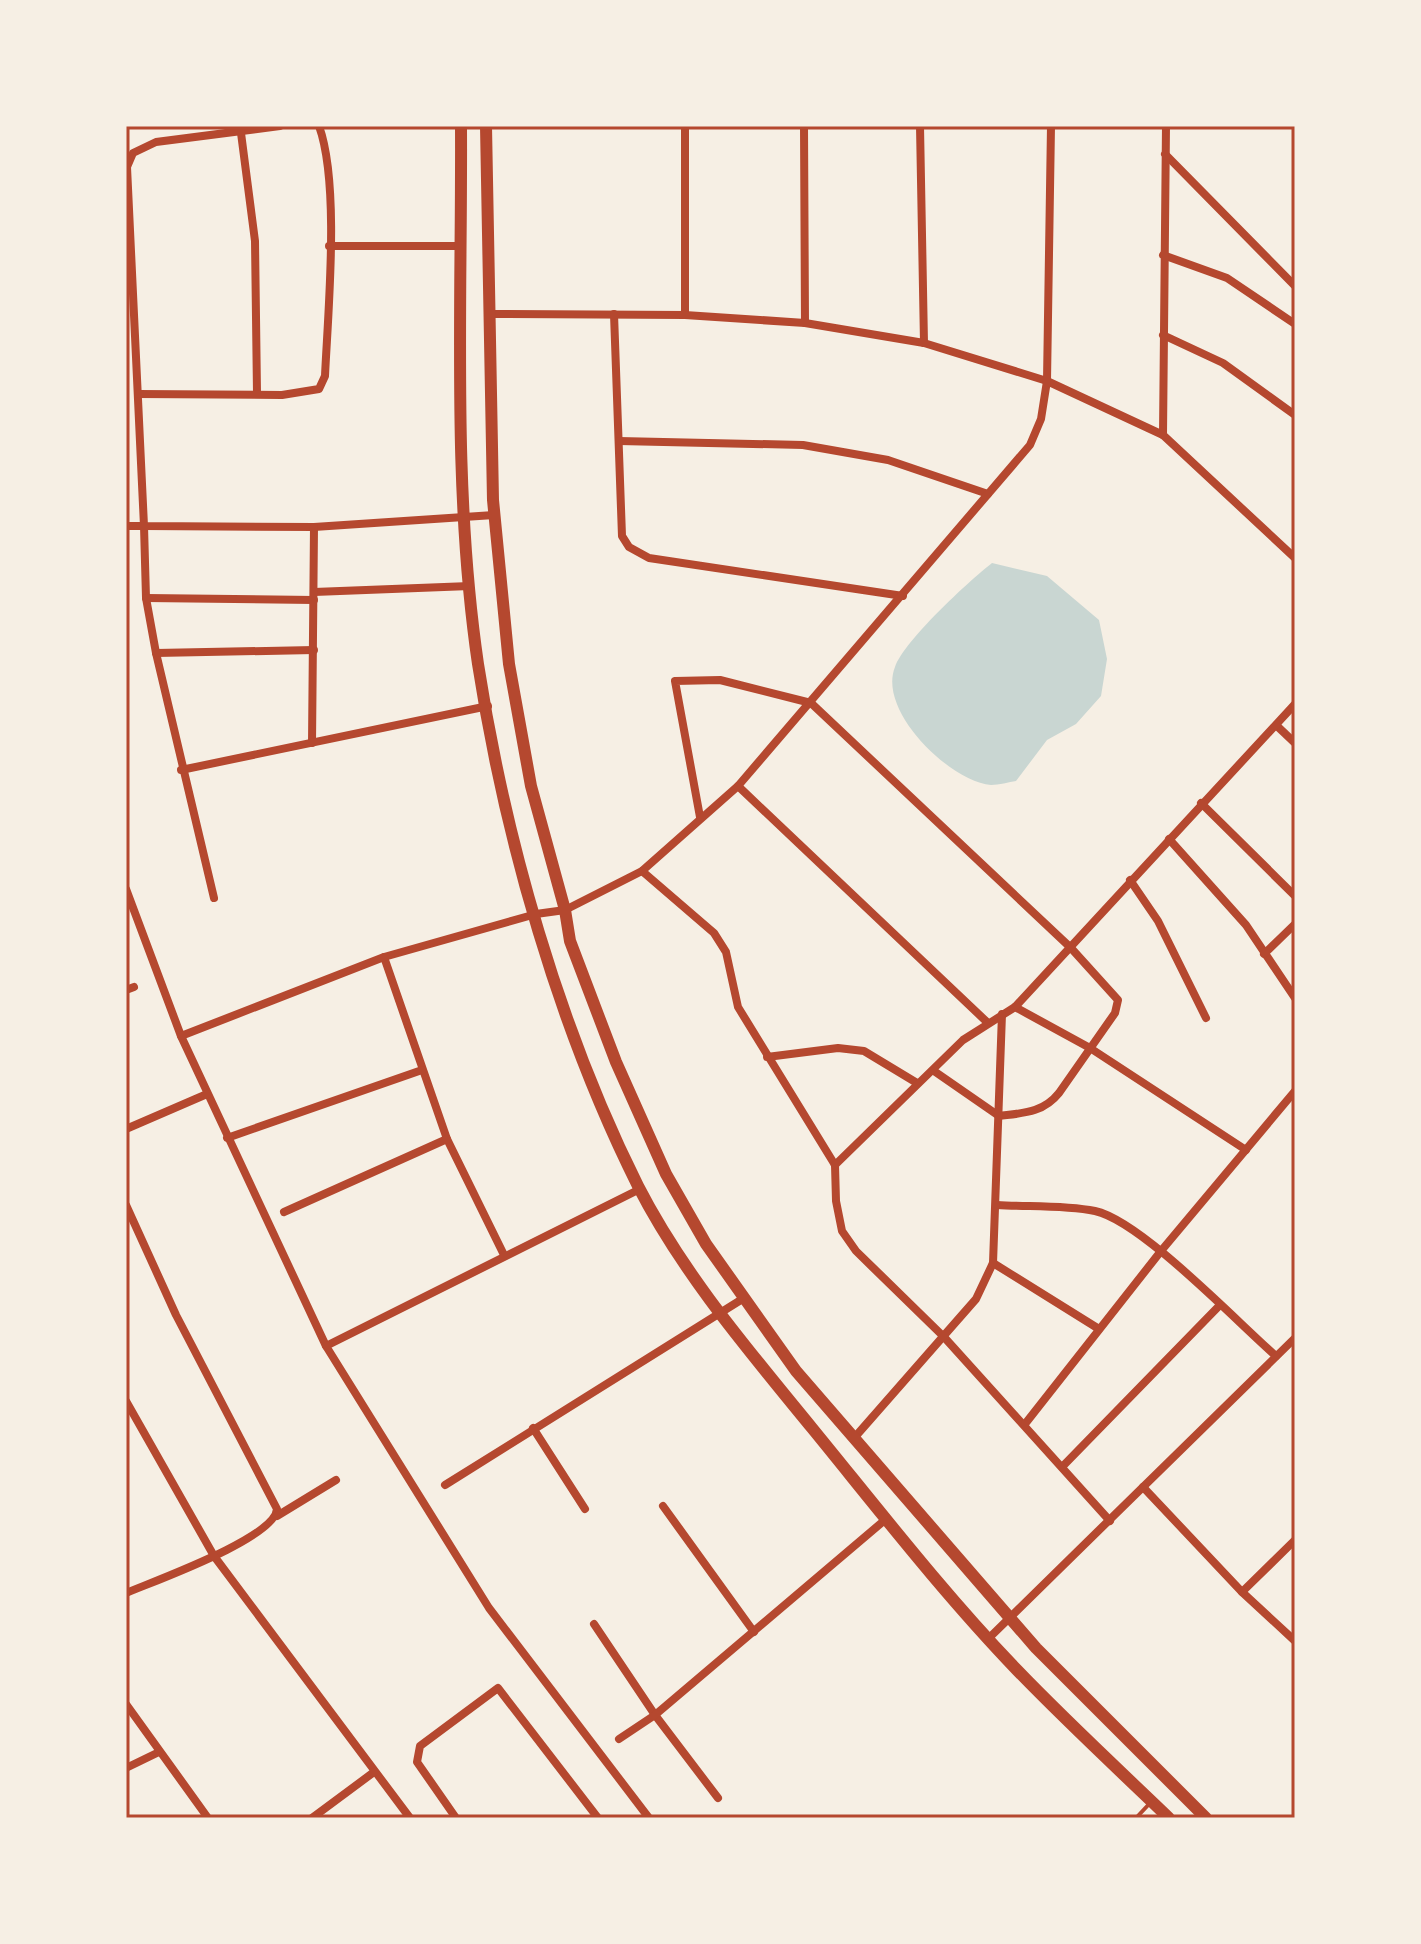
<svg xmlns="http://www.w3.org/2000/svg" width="1421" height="1944" font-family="Manrope,sans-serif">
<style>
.water{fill:#c9d6d2}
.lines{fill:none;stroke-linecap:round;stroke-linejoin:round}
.service{stroke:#b5482f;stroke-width:4}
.minor{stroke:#b5482f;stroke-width:8}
.secondary{stroke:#b5482f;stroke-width:12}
.neatline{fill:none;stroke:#b5482f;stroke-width:3}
</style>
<rect width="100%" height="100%" fill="#f6efe4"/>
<!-- water -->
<path class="water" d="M992,563l55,13 52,44 8,39 -6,37 -25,28 -29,16 -31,41c-7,1 -17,4 -25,4 -40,-3 -114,-74 -96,-118 10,-27 73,-85 97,-104z"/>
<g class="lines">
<!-- service -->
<path class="service" d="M1136,1818l15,-16"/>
<!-- minor -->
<g class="minor">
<path d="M280,126l-124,16 -23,11 -6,14 17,359 170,1 180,-12"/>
<path d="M685,126v189"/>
<path d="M804,126l1,197"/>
<path d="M920,126l4,217"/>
<path d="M241,133l14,108 2,152"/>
<path d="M1165,154l130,132"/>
<path d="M329,246h132"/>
<path d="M1163,255l64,23 68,46"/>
<path d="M489,314l196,1 120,8 119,20 123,38 116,54 132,123"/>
<path d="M614,314l8,222 7,11 20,11 254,38"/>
<path d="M1163,335l60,28 72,52"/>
<path d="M138,394l144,1 37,-6 6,-13c3,-65 15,-192 -6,-250"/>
<path d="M1163,435l3,-309"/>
<path d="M619,441l184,4 85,15 100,34"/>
<path d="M126,526h18l2,72 10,55 58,245"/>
<path d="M314,592l156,-6"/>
<path d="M146,598l168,2"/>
<path d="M156,653l158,-3"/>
<path d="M1277,726l18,17"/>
<path d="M312,743l2,-216"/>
<path d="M181,770l307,-64"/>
<path d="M738,786l250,237"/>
<path d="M1201,803l94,93"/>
<path d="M700,817l-25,-136 45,-1 91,23 260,245 47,52 -3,13 -56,80c-16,20 -36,20 -60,23l-65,-45"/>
<path d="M1169,839l77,86 49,73"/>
<path d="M642,871l72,62 12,19 12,55 97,158 1,36 6,30 14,20 88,86 166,184"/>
<path d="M1130,880l28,41 48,97"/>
<path d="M126,889l55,147 145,310"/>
<path d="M1264,954l31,-30"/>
<path d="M384,957l63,182 57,116"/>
<path d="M126,990l8,-3"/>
<path d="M1015,1007l75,41 156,102"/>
<path d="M181,1036l203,-79 152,-43 29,-4 77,-39 96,-85 292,-341 11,-26 6,-38 4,-255"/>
<path d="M767,1057l71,-9 26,3 53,32"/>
<path d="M126,1129l81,-35"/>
<path d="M227,1138l195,-68"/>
<path d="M835,1165l128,-125 52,-33 280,-303"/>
<path d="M640,1189l-314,157 163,262 160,210"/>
<path d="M126,1205l50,110 101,194c-2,29 -123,72 -151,84"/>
<path d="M997,1205c31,2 67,0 98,6 46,10 141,110 181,145"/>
<path d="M284,1212l163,-73"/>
<path d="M993,1263l106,66"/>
<path d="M126,1401l88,155 196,262"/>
<path d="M1025,1424l136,-173 134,-160"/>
<path d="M533,1428l52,81"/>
<path d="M855,1437l121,-138 17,-36 9,-249"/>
<path d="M1062,1467l157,-161"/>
<path d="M445,1485l299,-187"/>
<path d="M1143,1487l99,105 53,49"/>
<path d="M663,1506l91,126"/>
<path d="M277,1516l59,-36"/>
<path d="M1242,1592l53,-52"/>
<path d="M594,1624l61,91 63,83"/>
<path d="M989,1638l306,-300"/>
<path d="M126,1704l82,114"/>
<path d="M619,1739l36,-24 231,-196"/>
<path d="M126,1768l33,-16"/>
<path d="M312,1818l62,-46"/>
<path d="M456,1818l-39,-56 3,-16 78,-58 100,130"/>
</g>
<!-- secondary -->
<g class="secondary">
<path d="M461,126c1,179 -9,361 17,538 27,175 81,364 160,522 45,88 112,166 174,242 67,82 132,166 205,242 49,51 101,99 152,148"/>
<path d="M486,126l7,374 16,164 22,122 34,124 5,31 46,121 50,112 40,70 90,127 240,277 170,170"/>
</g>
</g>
<!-- border -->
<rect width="1421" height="1944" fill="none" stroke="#f6efe4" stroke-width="256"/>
<rect x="128" y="128" width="1165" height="1688" class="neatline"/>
</svg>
